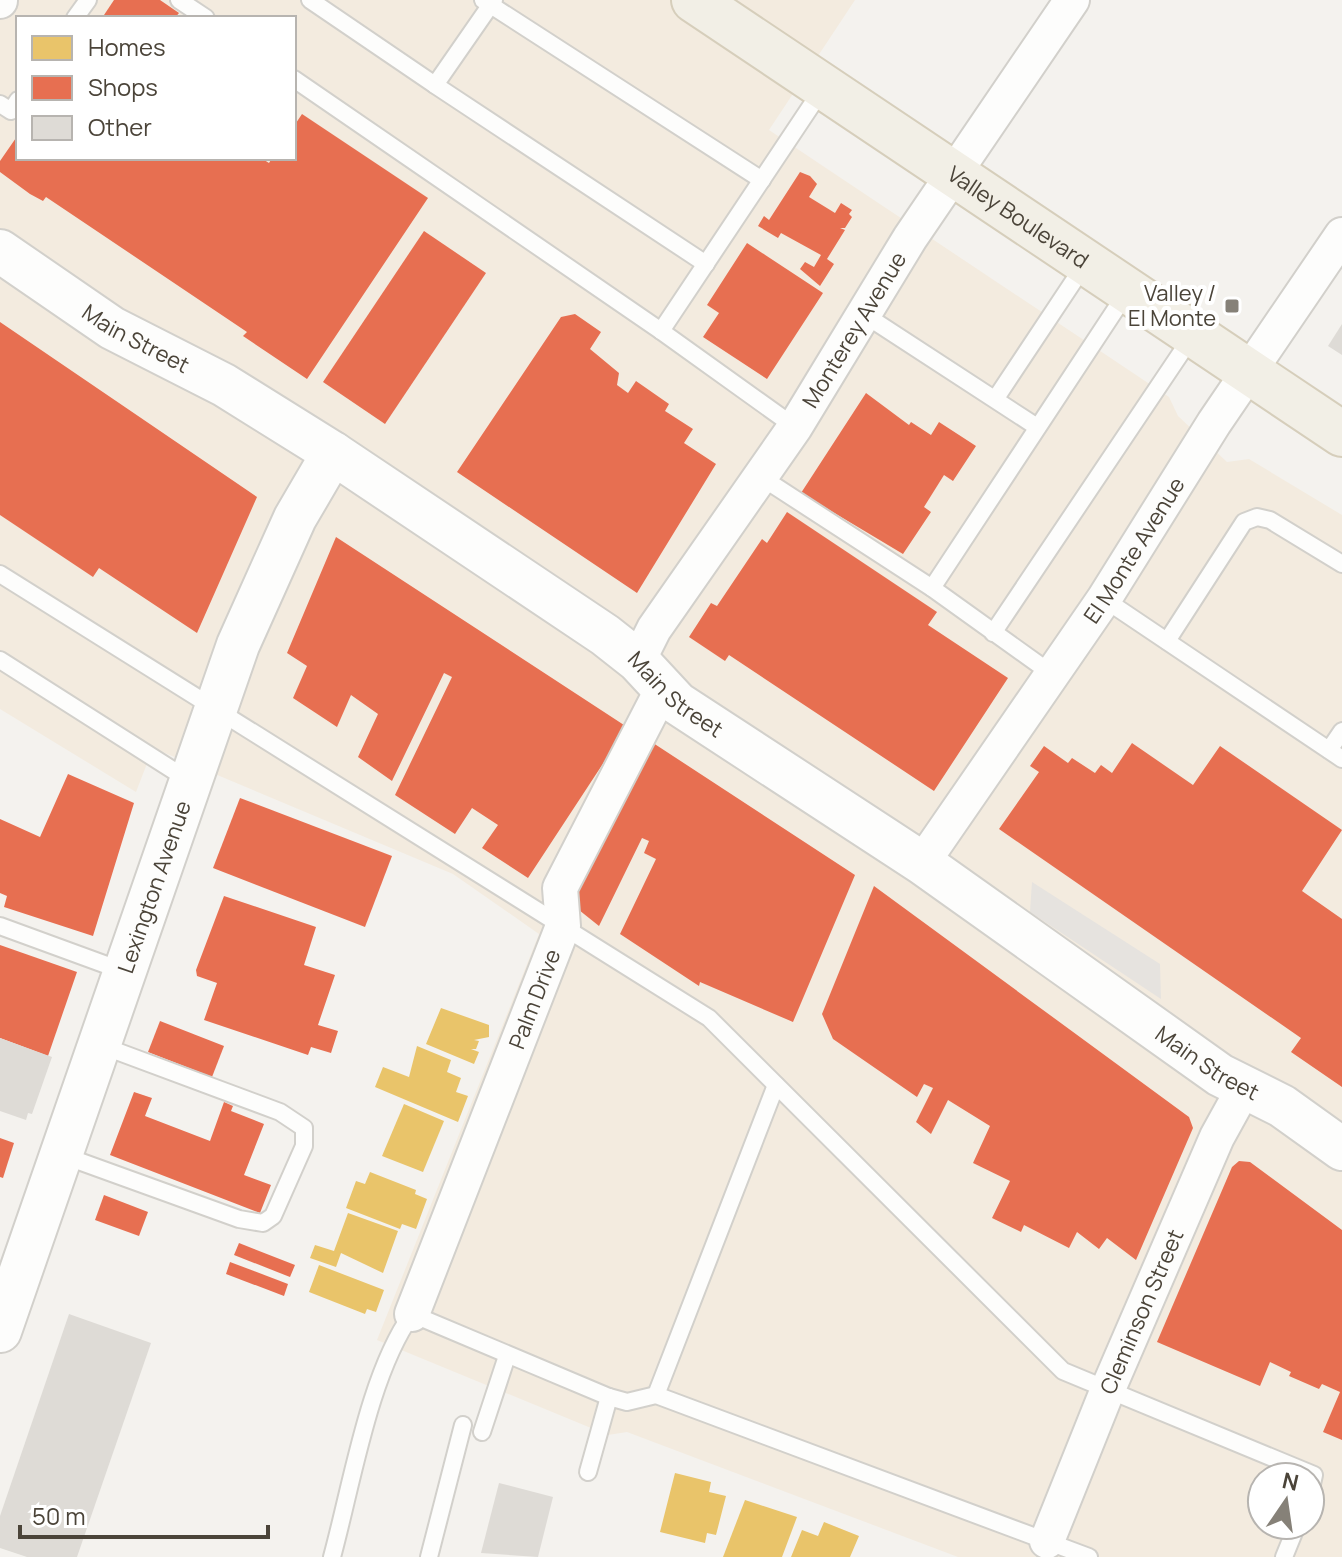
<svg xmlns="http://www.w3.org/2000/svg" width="1342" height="1557" font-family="Manrope,sans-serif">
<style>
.commercial{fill:#f3ebdf;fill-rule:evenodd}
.parking{fill:#e6e3df}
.homes{fill:#e9c46a}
.shops{fill:#e76f51}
.building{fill:#dedbd6}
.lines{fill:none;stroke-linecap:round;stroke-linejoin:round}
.service-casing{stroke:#d2d0cb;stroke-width:20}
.minor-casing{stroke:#d2d0cb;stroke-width:38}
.tertiary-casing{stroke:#d2d0cb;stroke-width:46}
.primary-casing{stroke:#d6cebb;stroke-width:48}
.service{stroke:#fdfdfc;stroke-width:16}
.minor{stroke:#fdfdfc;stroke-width:34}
.tertiary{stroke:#fdfdfc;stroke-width:42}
.primary{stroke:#f2efe6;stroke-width:44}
.poi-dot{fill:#868178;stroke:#fff;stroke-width:3}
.labels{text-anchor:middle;stroke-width:8;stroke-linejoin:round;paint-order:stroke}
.street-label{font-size:22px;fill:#4b4439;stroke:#fff}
.poi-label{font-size:22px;fill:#4b4439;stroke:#fff;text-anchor:end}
</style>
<rect width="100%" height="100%" fill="#f4f2ee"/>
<!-- commercial -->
<path class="commercial" d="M0,0h855l-86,130 400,267 9,19 49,46 22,-3 93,56v1042h-384l-331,-125 -19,3 -231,-95 162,-406 -86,-60 -300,-126 -17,44 -136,-83zM18,18h276v140h-276zM1262,1477h48v48h-48z"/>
<!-- parking -->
<path class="parking" d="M1032,882l128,82 1,35 -131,-87z"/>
<!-- homes -->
<g class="homes">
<path d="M441,1008l48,17v12l-15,3 5,1 -3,8h-5l8,3 -5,12 -48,-20z"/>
<path d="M417,1046l34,14 -4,12 14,6 -5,14 12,4 -10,26 -83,-35 8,-20 26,10z"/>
<path d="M404,1104l40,17 -21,51 -41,-16z"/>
<path d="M370,1172l46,18 -1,4 12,5 -11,30 -14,-5 -2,5 -54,-21 10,-27 9,3z"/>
<path d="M348,1213l50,18 -15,42 -42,-20 -5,14 -26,-9 5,-13 19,6z"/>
<path d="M319,1265l65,25 -8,22 -9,-3 -2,5 -56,-22z"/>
<path d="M675,1473l36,9 -2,10 17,4 -10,39 -9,-2 -2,10 -45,-11z"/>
<path d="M745,1500l52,17 -15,40h-59z"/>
<path d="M824,1522l35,14 -9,21h-59l11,-27 16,6z"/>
</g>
<!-- shops -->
<g class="shops">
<path d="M114,0h46l19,13 -4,5h-73z"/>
<path d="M302,114l126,84 -121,181 -64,-43 4,-4 -201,-135 -3,4 -13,-7 -30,-22v-11l18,-26v23h243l8,5 3,-5h22v-32z"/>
<path d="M800,172l10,4 7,8 -8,13 26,16 6,-10 11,7 -3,4 3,3 -7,11h-5l5,2 -18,29 7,5 -14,22 -20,-17 5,-7 9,5 7,-12 -40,-22 -3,5 -20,-12 6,-10 5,4z"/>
<path d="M424,231l62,42 -101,151 -62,-42z"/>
<path d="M747,243l76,50 -56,86 -64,-42 16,-24 -12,-8z"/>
<path d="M575,314l26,18 -11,17 29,24 -2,12 11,8 8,-12 33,23 -4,7 28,18 -9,14 32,21 -79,129 -180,-121 104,-155z"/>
<path d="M0,322l257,175 -60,136 -98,-65 -6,9 -93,-62z"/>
<path d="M866,393l43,32 2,-3 20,13 8,-13 37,24 -23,35 -9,-6 -20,32 7,5 -28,42 -102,-61z"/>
<path d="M787,512l150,100 -9,13 80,53 -74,113 -205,-136 -4,6 -36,-24 22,-34 6,3 45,-67 5,4z"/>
<path d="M336,537l291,190 -99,151 -46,-30 16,-23 -26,-17 -17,26 -60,-39 57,-118 -8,-4 -52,108 -34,-24 20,-43 -27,-19 -14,32 -44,-29 14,-32 -20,-13z"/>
<path d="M647,739l208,136 -62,147 -93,-40 -1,4 -79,-52 36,-75 -12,-6 5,-12 -7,-3 -43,88 -30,-24z"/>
<path d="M1132,743l61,42 27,-39 122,84 -40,61 40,28v168l-51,-35 10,-14 -302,-209 40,-57 -9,-6 14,-20 24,17 4,-5 23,15 6,-8 11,8z"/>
<path d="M68,774l66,29 -41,133 -89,-29 3,-11 -7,-3v-74l40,18z"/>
<path d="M240,798l152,58 -27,71 -152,-59z"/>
<path d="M874,886l315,231 4,11 -57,132 -29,-22 -8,11 -22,-17 -8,16 -45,-23 -3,7 -29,-14 18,-37 -37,-18 17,-37 -42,-26 -17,34 -15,-12 17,-34 -9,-4 -7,13 -84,-58 -11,-25z"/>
<path d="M224,896l92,31 -12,38 31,10 -17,50 20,6 -7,22 -20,-6 -3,8 -104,-35 13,-37 -20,-7 -1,-6z"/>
<path d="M0,945l77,27 -29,84 -48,-18z"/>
<path d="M160,1021l64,25 -12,31 -64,-25z"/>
<path d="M134,1092l18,6 -7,18 65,25 14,-39 9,4 -2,5 33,13 -20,51 27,10 -11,28 -150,-58z"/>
<path d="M0,1138l14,5 -11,35 -3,-1z"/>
<path d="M1239,1161l11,1 92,68v210l-19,-8 17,-40 -18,-8 -3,5 -30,-13 2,-4 -21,-10 -10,24 -103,-44 75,-175z"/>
<path d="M104,1195l44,17 -9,24 -44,-16z"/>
<path d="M239,1243l56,22 -5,12 -56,-22z"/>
<path d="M230,1262l58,22 -4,12 -58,-22z"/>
</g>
<!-- building -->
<g class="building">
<path d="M1342,324v31l-14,-9z"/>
<path d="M0,1038l52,19 -20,57 -4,-1 -2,7 -26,-9z"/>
<path d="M69,1314l82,29 -74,214h-50l-27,-9v-32z"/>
<path d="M499,1483l54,14 -15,60 -57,-4z"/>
</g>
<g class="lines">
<!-- service casing -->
<g class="service-casing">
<g id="service">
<path d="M179,0l27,18"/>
<path d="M310,0l125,85 59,-85"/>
<path d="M483,0l279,180"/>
<path d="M75,18l13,-18"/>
<path d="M294,79l367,252 134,96"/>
<path d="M435,85l271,179"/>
<path d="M0,104l11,7 7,-11"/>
<path d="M862,313l175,114"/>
<path d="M661,331l162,-243"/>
<path d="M996,398l89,-134"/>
<path d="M761,477l171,111 120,86"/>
<path d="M0,574l709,444 354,353 251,104 -4,18"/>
<path d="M932,588l195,-296"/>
<path d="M1104,599l238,160"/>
<path d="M993,633l200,-298"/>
<path d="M1167,641l77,-119 13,-5 13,3 72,44"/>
<path d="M0,660l190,121"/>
<path d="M1329,750l13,-19"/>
<path d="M0,926l123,45"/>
<path d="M62,1155l177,64 24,4 10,-7 31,-70v-18l-24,-16 -180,-67"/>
<path d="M656,1395l120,-310"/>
<path d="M482,1432l25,-76"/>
<path d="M588,1472l21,-75"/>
<path d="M332,1557c20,-73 37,-183 80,-243l197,83 18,5 29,-7 433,162"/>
<path d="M429,1557l34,-132"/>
<path d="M1284,1557l13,-32"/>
</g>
</g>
<!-- minor casing -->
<g class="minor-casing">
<g id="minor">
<path d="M0,1v-1"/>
<path id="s1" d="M638,661l16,-32 141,-202 115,-189 162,-238"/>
<path id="s2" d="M922,863l182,-264 110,-176 128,-188"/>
<path id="s3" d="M412,1314l151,-388 -3,-38 102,-198"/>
<path id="s4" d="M1047,1541l61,-152 109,-252 27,-49"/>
</g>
</g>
<!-- tertiary casing -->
<g class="tertiary-casing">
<g id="tertiary">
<path id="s5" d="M0,251l112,77 112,57 109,68 272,182 33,26 39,42 245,160 298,212 62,31 60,43"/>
<path id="s6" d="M0,1331l238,-686 57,-127 38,-65"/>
</g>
</g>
<!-- primary casing -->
<g class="primary-casing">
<g id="primary">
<path id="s7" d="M694,0l648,434"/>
</g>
</g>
<!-- service -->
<use href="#service" class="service"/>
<!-- minor -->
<use href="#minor" class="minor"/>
<!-- tertiary -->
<use href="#tertiary" class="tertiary"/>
<!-- primary -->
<use href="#primary" class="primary"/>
</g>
<!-- markers -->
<rect class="poi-dot" x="1224" y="298" width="16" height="16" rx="4"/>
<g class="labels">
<!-- street labels -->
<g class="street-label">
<text dy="8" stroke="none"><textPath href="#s7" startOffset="390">Valley Boulevard</textPath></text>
<text dy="8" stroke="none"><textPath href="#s1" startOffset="396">Monterey Avenue</textPath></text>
<text dy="8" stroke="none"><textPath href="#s5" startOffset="162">Main Street</textPath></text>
<text dy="8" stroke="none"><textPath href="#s2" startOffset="378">El Monte Avenue</textPath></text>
<text dy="8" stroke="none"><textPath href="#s5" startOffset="810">Main Street</textPath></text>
<text dy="8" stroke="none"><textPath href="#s6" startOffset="470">Lexington Avenue</textPath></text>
<text dy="8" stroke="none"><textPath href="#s3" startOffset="338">Palm Drive</textPath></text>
<text dy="8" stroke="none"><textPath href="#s5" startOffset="1458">Main Street</textPath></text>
<text dy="8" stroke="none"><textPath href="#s4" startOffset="248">Cleminson Street</textPath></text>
</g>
<!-- poi labels -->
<g class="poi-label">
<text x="1216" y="301">Valley /<tspan x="1216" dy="25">El Monte</tspan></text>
</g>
</g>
<!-- legend -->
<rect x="16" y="16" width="280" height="144" fill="#ffffff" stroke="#b7b4b0" stroke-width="2"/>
<rect x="32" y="36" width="40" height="24" fill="#e9c46a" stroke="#b7b4b0" stroke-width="2"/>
<text x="88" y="56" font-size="24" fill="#4b4439">Homes</text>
<rect x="32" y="76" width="40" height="24" fill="#e76f51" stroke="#b7b4b0" stroke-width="2"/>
<text x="88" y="96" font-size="24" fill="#4b4439">Shops</text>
<rect x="32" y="116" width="40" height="24" fill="#dedbd6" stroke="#b7b4b0" stroke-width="2"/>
<text x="88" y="136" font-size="24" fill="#4b4439">Other</text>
<!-- north arrow -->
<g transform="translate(1286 1501) rotate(13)"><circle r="38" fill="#ffffff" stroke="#b7b4b0" stroke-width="2"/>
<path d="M0-6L14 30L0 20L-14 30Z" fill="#868178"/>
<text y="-12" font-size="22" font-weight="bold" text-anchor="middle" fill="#4b4439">N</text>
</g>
<!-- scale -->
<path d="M20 1525v12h248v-12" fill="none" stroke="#4b4439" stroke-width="4"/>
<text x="32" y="1525" font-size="24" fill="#4b4439" stroke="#ffffff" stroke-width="6" paint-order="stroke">50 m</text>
</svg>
